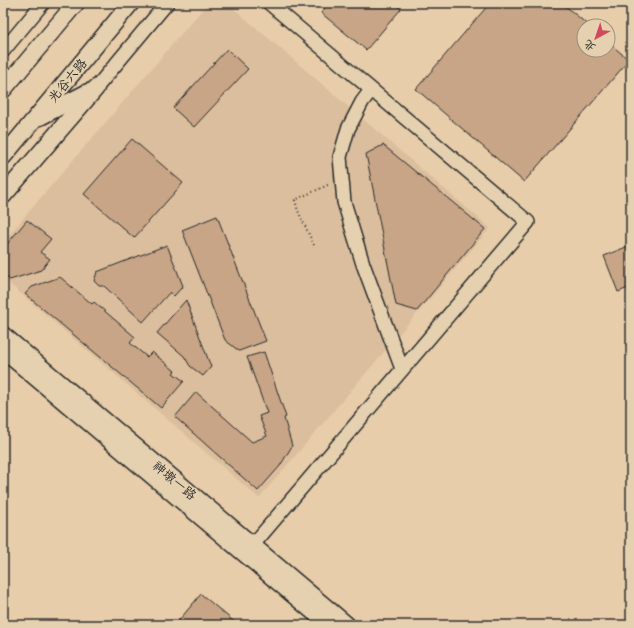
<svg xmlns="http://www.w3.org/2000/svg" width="634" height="628" font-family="Delius,'LXGW WenKai TC',sans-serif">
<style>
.built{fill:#dabe9d}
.building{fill:#c7a586;stroke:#2b2b2b}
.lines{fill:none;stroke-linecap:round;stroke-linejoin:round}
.minor-casing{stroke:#2b2b2b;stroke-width:16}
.major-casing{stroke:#2b2b2b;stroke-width:19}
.path{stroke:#2b2b2b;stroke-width:2;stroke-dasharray:1 3;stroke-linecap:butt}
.minor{stroke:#e5d1af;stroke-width:13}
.major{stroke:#e5d1af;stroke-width:16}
.labels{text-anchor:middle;stroke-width:3;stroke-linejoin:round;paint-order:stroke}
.street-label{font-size:13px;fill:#2b2b2b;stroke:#e5d1af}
</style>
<rect width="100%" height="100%" fill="#e8cdaa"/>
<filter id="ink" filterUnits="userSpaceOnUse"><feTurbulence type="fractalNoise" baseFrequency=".025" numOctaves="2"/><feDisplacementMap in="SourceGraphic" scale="8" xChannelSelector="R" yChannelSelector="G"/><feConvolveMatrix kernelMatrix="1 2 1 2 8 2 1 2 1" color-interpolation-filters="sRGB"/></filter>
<g filter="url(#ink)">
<!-- built -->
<path class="built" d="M208,3h19l263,225 -231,270 -256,-220v-36z"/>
<!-- building -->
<g class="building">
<path d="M329,3h65l7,6 -35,41 -45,-37z"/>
<path d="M490,3h72l27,23h-5v24h24v-8l21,18 -105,122 -108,-93z"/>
<path d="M227,49l21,20 -54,58 -21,-19z"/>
<path d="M132,139l51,44 -49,55 -50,-44z"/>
<path d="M383,145l102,84 -68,82 -21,-6 -30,-151z"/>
<path d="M217,216l49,125 -27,10 -14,-11 -43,-110z"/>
<path d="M27,220l24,19 -11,13 10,7 -9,11 -31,10 -7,-6v-25z"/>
<path d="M167,245l16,41 -9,10 -4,-4 -27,30 -39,-36h-5l-5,-5 3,-9z"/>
<path d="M631,245v42l-13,5 -14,-36z"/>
<path d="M60,277l32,27 2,-2 41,35 -5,6 17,14 5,-5 23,19 -2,2 11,8 -23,27 -136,-114 7,-7z"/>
<path d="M186,300l25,67 -8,9 -13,-10 -6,-10 -27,-23z"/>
<path d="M264,352l22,65 -2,1 8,28 -12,20 -22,25 -83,-74 21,-25 56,50 15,-6 -8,-20 8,-3 -20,-56z"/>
<path d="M201,594l37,31h-63z"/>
</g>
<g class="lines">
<!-- minor casing -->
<g class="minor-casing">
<g id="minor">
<path d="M3,51l40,-48"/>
<path d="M96,88l71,-85"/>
<path d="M371,90l-9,12 -14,27 -8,28 4,45 19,62 39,105"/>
<path d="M246,553l282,-331 -259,-219"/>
</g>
</g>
<!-- major casing -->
<g class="major-casing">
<g id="major">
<path d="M3,90l73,-87"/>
<path d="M40,117l48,-25"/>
<path d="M3,157l128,-154"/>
<path d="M3,196l93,-108"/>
<path d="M3,335l344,290"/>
<path d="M3,350l326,275"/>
</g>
</g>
<!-- path -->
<path class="path" d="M314,245l-16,-34 -3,-11 35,-16"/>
<!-- minor -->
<use href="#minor" class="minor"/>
<!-- major -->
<use href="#major" class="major"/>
</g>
</g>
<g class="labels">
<!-- street labels -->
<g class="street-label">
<text transform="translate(67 80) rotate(-50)" y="5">光谷六路</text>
<text transform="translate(175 480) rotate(40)" y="5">神墩一路</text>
</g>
</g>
<!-- margin -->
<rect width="634" height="628" fill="none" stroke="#e5d1af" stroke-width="16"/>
<rect x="8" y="8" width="618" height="612" fill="none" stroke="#2b2b2b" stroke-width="1.5" filter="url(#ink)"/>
<!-- north arrow -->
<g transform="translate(596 38) rotate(220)"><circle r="19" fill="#e5d1af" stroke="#9b8f7a"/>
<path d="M0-3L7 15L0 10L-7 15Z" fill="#d1495b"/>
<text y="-6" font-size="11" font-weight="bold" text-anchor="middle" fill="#2b2b2b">北</text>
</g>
</svg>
